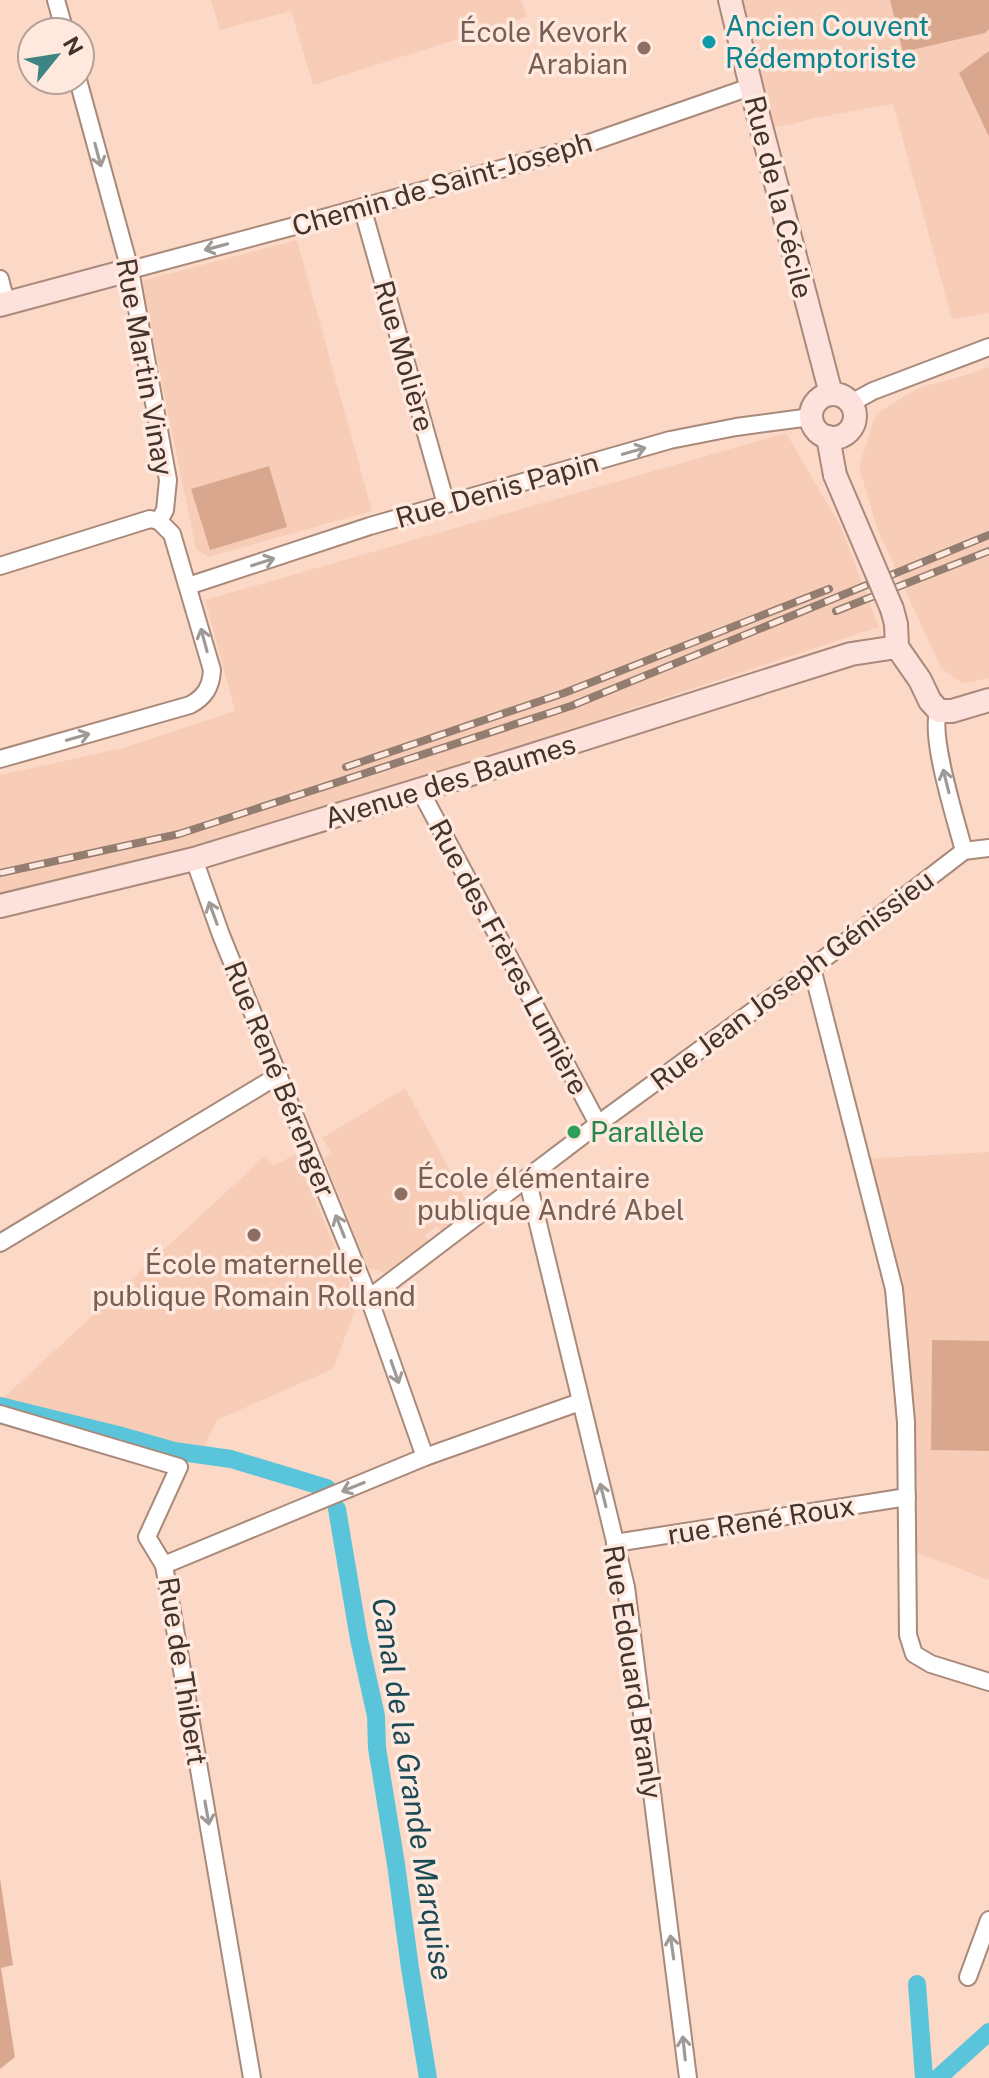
<svg xmlns="http://www.w3.org/2000/svg" width="989" height="2078" font-family="'Public Sans',sans-serif">
<style>
.built{fill:#f7cdb7}
.green{fill:#d9a78e}
.lines{fill:none;stroke-linecap:round;stroke-linejoin:round}
.canal{stroke:#5ac5da;stroke-width:18}
.street-casing{stroke:#a98979;stroke-width:20}
.secondary-casing{stroke:#a98979;stroke-width:26}
.street{stroke:#fff;stroke-width:16}
.secondary{stroke:#fce1dc;stroke-width:22}
.rail-casing{stroke:#937c70;stroke-width:8}
.rail{stroke:#ffe9df;stroke-width:5;stroke-dasharray:15;stroke-linecap:butt}
.secondary-bridge-casing{stroke:#a98979;stroke-width:26;stroke-linecap:butt}
.secondary-bridge{stroke:#fce1dc;stroke-width:22}
.oneway{stroke:#a09a96}
.culture-dot{fill:#0f9aa8;stroke:#ffe9df;stroke-width:3}
.education-dot{fill:#8d6e63;stroke:#ffe9df;stroke-width:3}
.leisure-dot{fill:#2e9e5b;stroke:#ffe9df;stroke-width:3}
.labels{text-anchor:middle;stroke-width:7;stroke-linejoin:round;paint-order:stroke}
.culture-label{font-size:28px;fill:#0d838f;stroke:#ffe9df;text-anchor:start}
.education-label{font-size:28px;fill:#785e54;stroke:#ffe9df;text-anchor:end}
.street-label{font-size:28px;fill:#42342d;stroke:#ffe9df}
.leisure-label{font-size:28px;fill:#27864d;stroke:#ffe9df;text-anchor:start}
.water-label{font-size:30px;font-style:italic;fill:#1b4a54;stroke:#ffe9df}
</style>
<rect width="100%" height="100%" fill="#fcd9c7"/>
<!-- built -->
<g class="built">
<path d="M211,0h310l6,17 -214,68 -22,-74 -71,19z"/>
<path d="M742,0h247v51l-30,23 30,63v176l-37,6 -59,-215 -79,14 -20,6 -21,3z"/>
<path d="M297,240l75,271 -164,46 -12,-8 -55,-268z"/>
<path d="M989,367v311l-26,6 -22,-16 -64,-140 -18,-61 17,-53 44,-27 43,-11z"/>
<path d="M786,433l54,92 39,102 -708,234 -171,35v-121l123,-27 112,-37 -30,-111z"/>
<path d="M405,1088l66,121 -30,22 -4,-5 -12,9 3,6 -43,32 -17,-5 -44,-110 8,-4 -10,-16z"/>
<path d="M989,1152v189h-57l-1,109 58,1v129l-82,-31 -13,-260 -33,-130z"/>
<path d="M296,1154l62,149 -25,66 -116,51 -15,31 -202,-48v-2l264,-244 9,9z"/>
</g>
<!-- green -->
<g class="green">
<path d="M890,0h99v29l-4,4 -82,19z"/>
<path d="M989,51v86l-30,-64z"/>
<path d="M269,466l18,61 -77,23 -19,-61z"/>
<path d="M932,1340l57,1v110l-58,-1z"/>
<path d="M0,1878l13,87 -12,3 14,89 -15,12z"/>
</g>
<g class="lines">
<!-- canal -->
<g class="canal">
<path d="M0,1406l118,29 56,16 57,8 96,29"/>
<path d="M337,1509l22,130 17,77 1,32 19,116 14,104 18,110"/>
<path d="M917,1984l7,94"/>
<path d="M938,2078l51,-46"/>
</g>
<!-- street casing -->
<g class="street-casing">
<g id="street">
<path d="M56,0l9,32"/>
<path d="M78,80l52,190 38,210 -3,30 -6,11"/>
<path d="M362,207l84,297"/>
<path d="M130,270l161,-43 278,-77 181,-63"/>
<path d="M0,279l6,23"/>
<path d="M851,403l22,-12 116,-44"/>
<path d="M0,566l150,-47 9,2"/>
<path d="M188,586l182,-60 300,-86 66,-13 75,-10"/>
<path d="M939,711c-11,22 18,113 25,140"/>
<path d="M0,759l190,-54c15,-8 21,-18 22,-35l-40,-136 -13,-13"/>
<path d="M420,790l178,334"/>
<path d="M194,859l27,76 148,363 56,159"/>
<path d="M812,968l82,321 12,133 2,213 6,19 17,10 58,18"/>
<path d="M527,1178l99,409 62,491"/>
<path d="M0,1243l279,-168"/>
<path d="M369,1298l229,-174 214,-156 152,-117 25,-3"/>
<path d="M0,1414l179,53 -32,70 17,28"/>
<path d="M615,1543l292,-46"/>
<path d="M968,1977l21,-57"/>
<path d="M252,2078l-88,-513 261,-108 155,-55"/>
</g>
</g>
<!-- secondary casing -->
<g class="secondary-casing">
<g id="secondary">
<path d="M730,0l26,107 75,287"/>
<path d="M0,305l130,-35"/>
<circle cx="833" cy="416" r="22"/>
<path d="M828,437l7,38"/>
<path d="M892,609l4,15 1,23"/>
<path d="M897,647l23,33 10,21 9,10h13l37,-11"/>
<path d="M0,906l194,-47 326,-100 331,-105 46,-7"/>
</g>
</g>
<!-- street -->
<use href="#street" class="street"/>
<!-- secondary -->
<use href="#secondary" class="secondary"/>
<!-- rail casing -->
<g class="rail-casing">
<g id="rail">
<path d="M836,611l153,-60"/>
<path d="M346,767l218,-74 265,-104"/>
<path d="M0,873l179,-39 392,-128 418,-171"/>
</g>
</g>
<!-- rail -->
<use href="#rail" class="rail"/>
<!-- secondary-bridge casing -->
<g class="secondary-bridge-casing">
<path id="secondary-bridge" d="M835,475l57,134"/>
</g>
<!-- secondary-bridge -->
<use href="#secondary-bridge" class="secondary-bridge"/>
</g>
<!-- one-way arrows -->
<defs><path id="oneway-shaft" d="M-6 0H5M1.5-3L5.5 0L1.5 3" fill="none" stroke-width="1.6" stroke-linecap="round" stroke-linejoin="round" transform="scale(2)"/></defs>
<g class="oneway">
<use href="#oneway-shaft" transform="translate(98 155) rotate(75)"/>
<use href="#oneway-shaft" transform="translate(216 247) rotate(165)"/>
<use href="#oneway-shaft" transform="translate(634 451) rotate(-16)"/>
<use href="#oneway-shaft" transform="translate(263 562) rotate(-18)"/>
<use href="#oneway-shaft" transform="translate(204 640) rotate(-105)"/>
<use href="#oneway-shaft" transform="translate(78 737) rotate(-16)"/>
<use href="#oneway-shaft" transform="translate(946 781) rotate(-104)"/>
<use href="#oneway-shaft" transform="translate(213 913) rotate(-110)"/>
<use href="#oneway-shaft" transform="translate(340 1226) rotate(-112)"/>
<use href="#oneway-shaft" transform="translate(395 1372) rotate(71)"/>
<use href="#oneway-shaft" transform="translate(353 1487) rotate(158)"/>
<use href="#oneway-shaft" transform="translate(603 1495) rotate(-104)"/>
<use href="#oneway-shaft" transform="translate(207 1813) rotate(80)"/>
<use href="#oneway-shaft" transform="translate(672 1947) rotate(-98)"/>
<use href="#oneway-shaft" transform="translate(684 2048) rotate(-96)"/>
</g>
<!-- markers -->
<circle class="culture-dot" cx="709" cy="42" r="8"/>
<g class="education-dot">
<circle cx="644" cy="48" r="8"/>
<circle cx="401" cy="1194" r="8"/>
<circle cx="254" cy="1235" r="8"/>
</g>
<circle class="leisure-dot" cx="574" cy="1132" r="8"/>
<g class="labels">
<!-- culture labels -->
<g class="culture-label">
<text x="725" y="36">Ancien Couvent<tspan x="725" dy="32">Rédemptoriste</tspan></text>
</g>
<!-- education labels -->
<g class="education-label">
<text x="628" y="42">École Kevork<tspan x="628" dy="32">Arabian</tspan></text>
<text x="417" y="1188" text-anchor="start">École élémentaire<tspan x="417" dy="32">publique André Abel</tspan></text>
<text x="254" y="1274" text-anchor="middle">École maternelle<tspan x="254" dy="32">publique Romain Rolland</tspan></text>
</g>
<!-- street labels -->
<g class="street-label">
<text transform="translate(442 184) rotate(-16)" y="10">Chemin de Saint-Joseph</text>
<text transform="translate(779 197) rotate(76)" y="10">Rue de la Cécile</text>
<text transform="translate(404 356) rotate(74)" y="10">Rue Molière</text>
<text transform="translate(145 367) rotate(80)" y="10">Rue Martin Vinay</text>
<text transform="translate(497 490) rotate(-16)" y="10">Rue Denis Papin</text>
<text transform="translate(450 781) rotate(-17)" y="10">Avenue des Baumes</text>
<text transform="translate(509 957) rotate(62)" y="10">Rue des Frères Lumière</text>
<text transform="translate(792 980) rotate(-37)" y="10">Rue Jean Joseph Génissieu</text>
<text transform="translate(280 1079) rotate(68)" y="10">Rue René Bérenger</text>
<text transform="translate(761 1520) rotate(-9)" y="10">rue René Roux</text>
<text transform="translate(183 1671) rotate(81)" y="10">Rue de Thibert</text>
<text transform="translate(633 1672) rotate(81)" y="10">Rue Edouard Branly</text>
</g>
<!-- leisure labels -->
<g class="leisure-label">
<text x="590" y="1142">Parallèle</text>
</g>
<!-- water labels -->
<g class="water-label">
<text transform="translate(412 1789) rotate(81)" y="10">Canal de la Grande Marquise</text>
</g>
</g>
<!-- north arrow -->
<g transform="translate(56 56) rotate(60)"><circle r="38" fill="#ffe9df" stroke="#b3a198" stroke-width="2"/>
<path d="M0-6L14 30L0 20L-14 30Z" fill="#3d8583"/>
<text y="-12" font-size="22" font-weight="bold" text-anchor="middle" fill="#42342d">N</text>
</g>
</svg>
